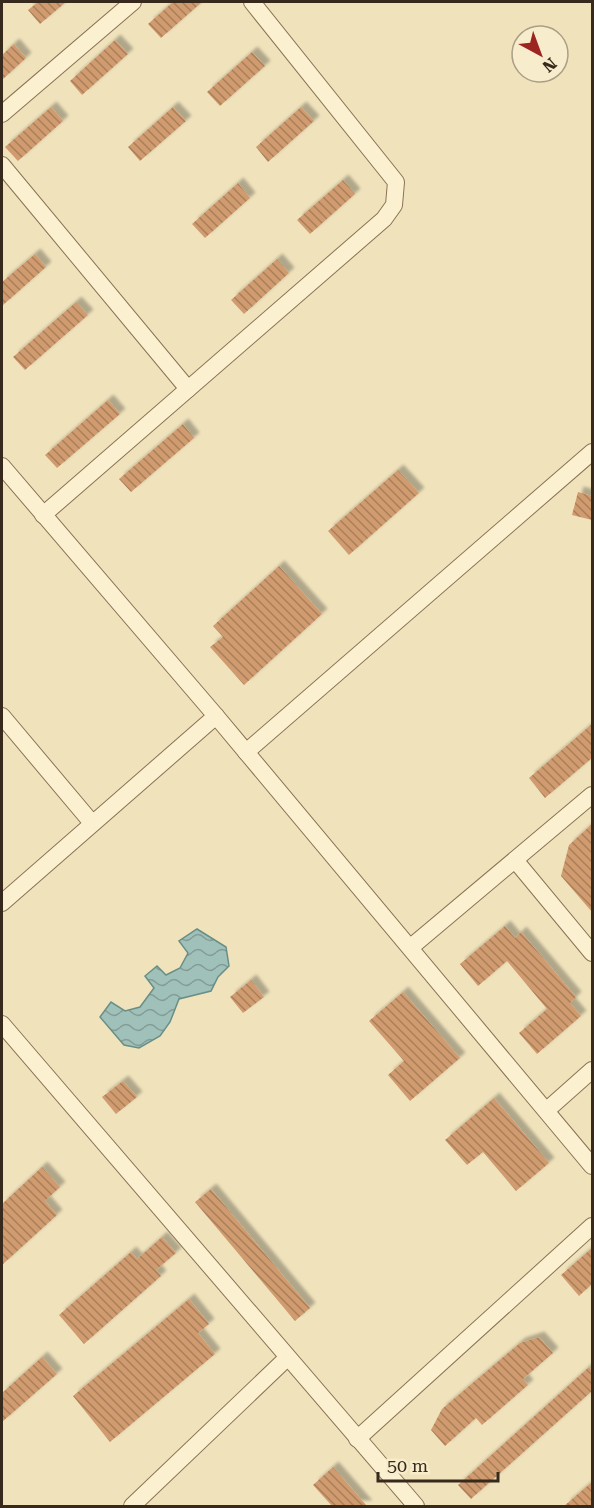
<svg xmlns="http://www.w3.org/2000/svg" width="594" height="1508" font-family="'Roboto Serif',serif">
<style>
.water{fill:url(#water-waves);stroke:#688f87;stroke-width:1.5}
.building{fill:url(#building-back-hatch);filter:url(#shadow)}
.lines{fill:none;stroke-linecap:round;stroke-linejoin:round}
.minor-casing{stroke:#897255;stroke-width:18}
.minor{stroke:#fbf0d0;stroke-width:16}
</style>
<defs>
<pattern id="water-waves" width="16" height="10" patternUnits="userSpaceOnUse" patternTransform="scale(1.5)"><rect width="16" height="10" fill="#a0c1b9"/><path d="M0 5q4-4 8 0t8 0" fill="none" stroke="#839d96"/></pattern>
<pattern id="building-back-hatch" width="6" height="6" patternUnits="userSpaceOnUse" patternTransform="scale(1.5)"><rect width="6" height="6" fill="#d19b6f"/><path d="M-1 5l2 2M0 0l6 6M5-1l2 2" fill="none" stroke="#aa7e5a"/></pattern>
<filter id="shadow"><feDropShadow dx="5.5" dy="-5.5" stdDeviation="1.5" flood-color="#0004"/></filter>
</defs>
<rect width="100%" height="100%" fill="#f0e3bc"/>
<!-- water -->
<path class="water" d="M197,929l29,18 3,19 -11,11 -7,14 -32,8 -9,23 -10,14 -21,12 -15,-3 -24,-28 11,-15 14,9 15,-4 14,-19 -9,-12 12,-10 9,9 14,-7 8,-15 -9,-12z"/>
<!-- building -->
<g class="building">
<path d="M38,2h28l-26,22 -12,-14z"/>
<path d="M173,2h29l-41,36 -13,-14z"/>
<path d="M115,40l13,14 -46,41 -12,-14z"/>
<path d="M14,44l12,14 -24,22v-25z"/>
<path d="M252,52l13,14 -45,40 -13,-14z"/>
<path d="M51,107l12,14 -45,40 -13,-14z"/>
<path d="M173,107l13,14 -46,40 -12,-14z"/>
<path d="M301,107l13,14 -46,41 -12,-15z"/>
<path d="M343,180l12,14 -45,40 -13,-14z"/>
<path d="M238,183l12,15 -45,40 -13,-14z"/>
<path d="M35,254l11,13 -44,39v-24z"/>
<path d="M277,259l12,14 -45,41 -13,-14z"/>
<path d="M76,302l12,13 -63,55 -12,-13z"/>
<path d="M108,400l12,14 -63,54 -12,-13z"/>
<path d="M183,424l11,14 -63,54 -12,-13z"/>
<path d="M398,470l21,23 -70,62 -21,-24z"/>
<path d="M578,492l14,4v24l-20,-5z"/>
<path d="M279,566l43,48 -78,71 -34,-38 13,-10 -10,-11z"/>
<path d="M592,724v34l-47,40 -16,-20z"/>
<path d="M592,824v88l-31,-36 8,-31z"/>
<path d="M505,926l10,12 6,-6 55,65 -6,6 11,13 -44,38 -18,-21 28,-24 -40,-48 -29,25 -18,-22z"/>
<path d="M251,980l13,17 -21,16 -13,-16z"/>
<path d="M403,992l57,66 -50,43 -22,-26 16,-14 -35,-40z"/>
<path d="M123,1081l14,16 -21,17 -14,-17z"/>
<path d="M494,1098l55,65 -33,28 -33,-39 -16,13 -22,-25z"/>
<path d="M42,1167l18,20 -15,14 12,14 -55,50v-61z"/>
<path d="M211,1189l99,119 -15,13 -100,-119z"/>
<path d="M162,1237l14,16 -20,17 5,6 -77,68 -25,-29 72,-63 6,7z"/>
<path d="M592,1248v36l-13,12 -18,-21z"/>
<path d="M189,1299l20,25 -11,9 17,21 -105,88 -37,-46z"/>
<path d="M539,1337l14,16 -30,26 5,6 -46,40 -6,-7 -31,28 -14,-16 11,-21 78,-66z"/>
<path d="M42,1357l15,17 -55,48v-29z"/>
<path d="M589,1367l3,4v20l-121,108 -13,-14z"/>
<path d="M333,1467l34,39h-35l-19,-21z"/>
<path d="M592,1482v24h-28z"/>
</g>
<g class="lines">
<!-- minor casing -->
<g class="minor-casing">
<g id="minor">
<path d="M2,114l131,-112"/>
<path d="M2,165l186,224"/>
<path d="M2,466l214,250 376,450"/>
<path d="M43,515l341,-296 10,-14 2,-23 -144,-180"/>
<path d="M2,716l90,107"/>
<path d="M246,752l346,-300"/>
<path d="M515,860l77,93"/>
<path d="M2,903l214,-187"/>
<path d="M411,947l181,-152"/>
<path d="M2,1024l414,482"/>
<path d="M547,1110l45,-40"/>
<path d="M357,1439l235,-213"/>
<path d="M132,1506l155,-148"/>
</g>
</g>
<!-- minor -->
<use href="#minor" class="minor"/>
</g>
<!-- border -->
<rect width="594" height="1508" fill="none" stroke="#37291b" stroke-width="6"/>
<!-- north arrow -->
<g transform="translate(540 54) rotate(139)"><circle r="28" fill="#f7eccc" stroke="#aa9e85" stroke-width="1.5"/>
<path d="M0-4.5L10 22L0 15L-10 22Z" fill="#9c2421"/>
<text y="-9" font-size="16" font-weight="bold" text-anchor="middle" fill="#37291b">N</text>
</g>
<!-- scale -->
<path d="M378 1472v9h120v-9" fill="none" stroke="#37291b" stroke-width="3"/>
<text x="387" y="1472" font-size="18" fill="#37291b" stroke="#f7eccc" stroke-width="4.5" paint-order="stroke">50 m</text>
</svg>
